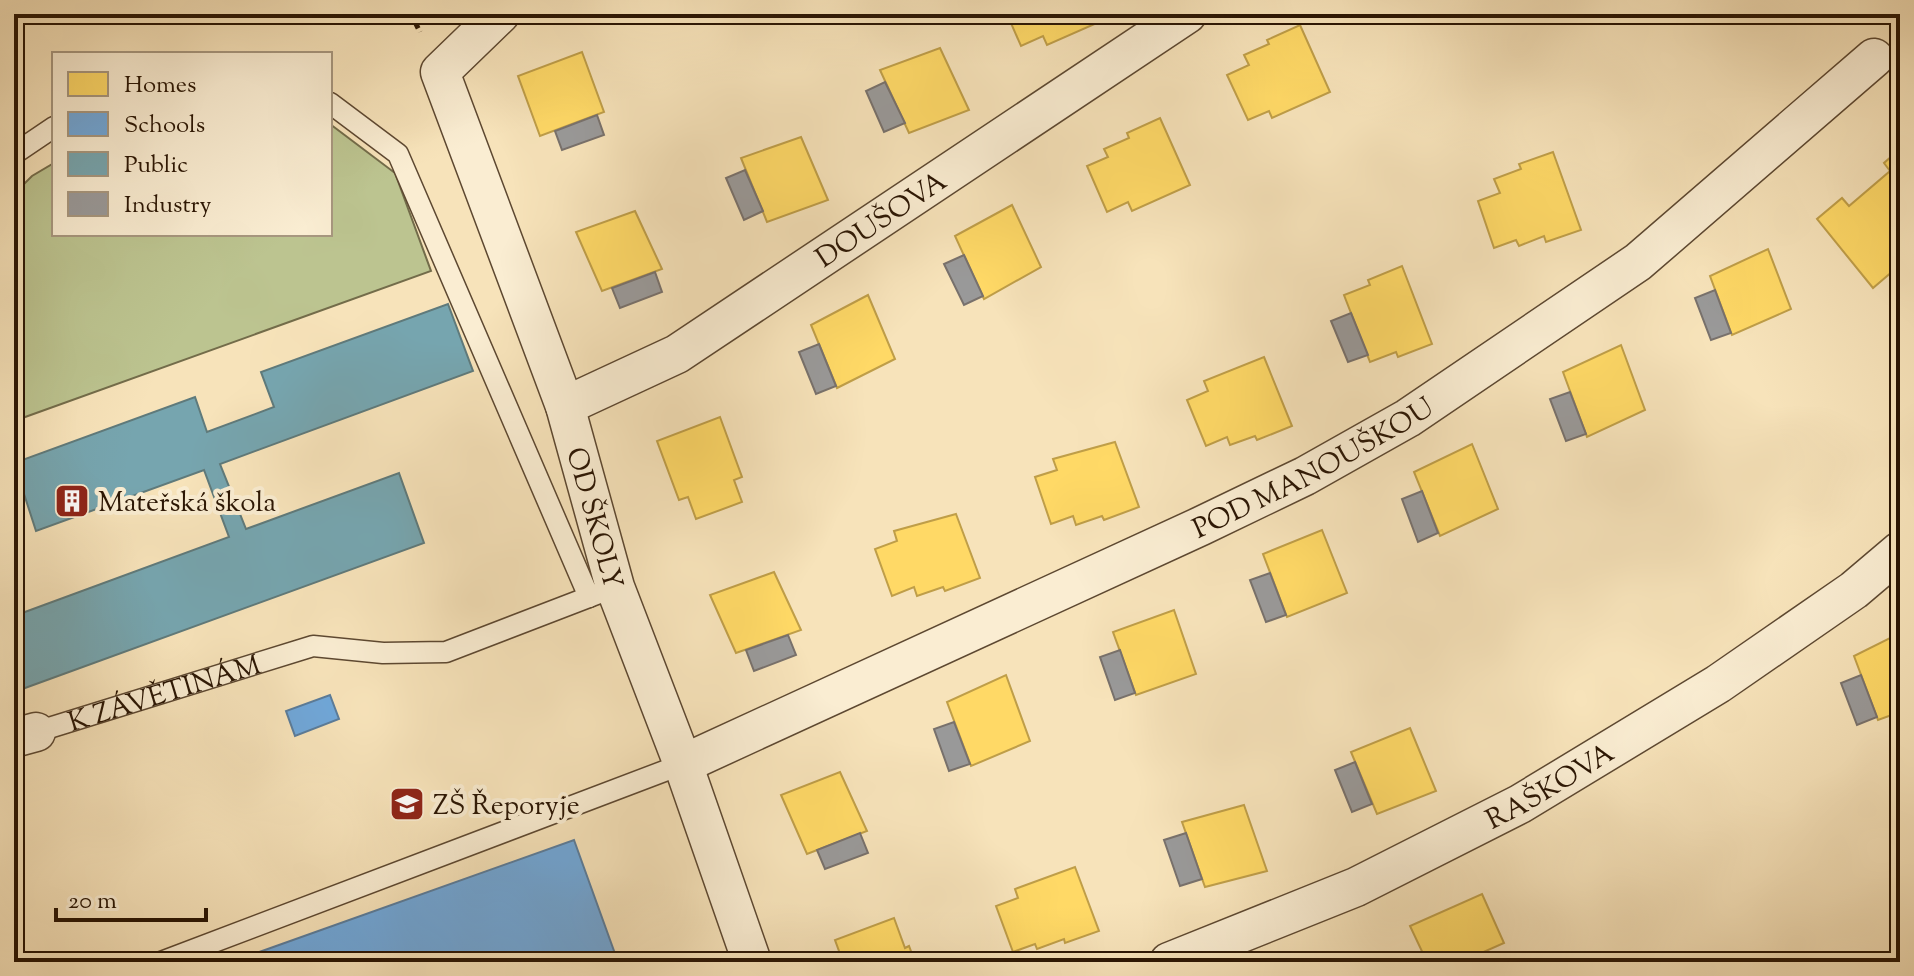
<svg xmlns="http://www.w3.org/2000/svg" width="1914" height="976" font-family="'Sorts Mill Goudy',serif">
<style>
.green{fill:#bcc490;stroke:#736c4a;stroke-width:2}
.homes{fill:#ffd966;stroke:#bf9e48;stroke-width:2}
.schools{fill:#6fa8dc;stroke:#5a7c9b;stroke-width:2}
.public{fill:#76a5af;stroke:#5f7a7b;stroke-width:2}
.industry{fill:#999;stroke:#78716c;stroke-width:2}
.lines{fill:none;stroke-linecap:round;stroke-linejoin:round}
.service-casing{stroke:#5d4831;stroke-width:23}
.minor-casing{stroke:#5d4831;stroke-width:41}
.path{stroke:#2a1503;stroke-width:5;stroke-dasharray:6 4;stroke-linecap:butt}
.service{stroke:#faedd2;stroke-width:20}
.minor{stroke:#faedd2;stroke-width:38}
.labels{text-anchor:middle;stroke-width:8;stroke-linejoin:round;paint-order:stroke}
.street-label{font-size:28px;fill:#2a1503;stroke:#faedd2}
.poi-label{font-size:28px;fill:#2a1503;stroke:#faedd2;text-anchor:start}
</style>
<rect width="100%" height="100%" fill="#f7e3ba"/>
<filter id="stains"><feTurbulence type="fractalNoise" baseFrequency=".0025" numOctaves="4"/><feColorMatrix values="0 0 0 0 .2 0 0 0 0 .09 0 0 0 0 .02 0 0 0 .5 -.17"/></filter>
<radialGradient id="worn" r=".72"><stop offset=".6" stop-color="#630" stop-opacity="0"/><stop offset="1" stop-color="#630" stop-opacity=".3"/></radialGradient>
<!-- green -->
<path class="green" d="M330,124l65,49 36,98 -417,150v-227l18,-18 22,-13v71h276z"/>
<!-- homes -->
<g class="homes">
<path d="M1007,14h97l2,5 -59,26 -4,-9 -22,10z"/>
<path d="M1300,25l30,67 -58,26 -3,-7 -21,9 -21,-45 22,-10 -5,-10 25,-11 -2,-4z"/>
<path d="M940,48l29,62 -60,23 -29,-63z"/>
<path d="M582,52l22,60 -64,24 -22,-60z"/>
<path d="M1160,118l30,67 -58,26 -4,-9 -21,10 -20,-46 21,-9 -4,-8 25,-11 -2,-5z"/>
<path d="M801,137l27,63 -61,22 -26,-64z"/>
<path d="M1900,149v116l-27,23 -56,-69 25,-21 7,8 41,-35 -6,-8z"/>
<path d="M1553,152l28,78 -35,12 -2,-6 -25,10 -3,-6 -22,8 -16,-47 22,-8 -6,-14 27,-10 -2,-5z"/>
<path d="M1012,205l29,62 -57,32 -29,-63z"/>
<path d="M635,211l27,58 -60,22 -26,-59z"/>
<path d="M1768,249l23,60 -59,26 -22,-59z"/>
<path d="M1402,266l30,78 -34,13 -2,-5 -26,10 -26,-67 26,-10 -2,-5z"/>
<path d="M868,295l27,64 -58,29 -26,-63z"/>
<path d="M1621,345l24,65 -58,27 -24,-65z"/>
<path d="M1264,357l28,69 -35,14 -2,-4 -25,9 -3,-8 -21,9 -19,-46 21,-9 -4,-10z"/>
<path d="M720,417l22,60 -8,3 8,22 -46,17 -8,-22 -9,3 -22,-59z"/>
<path d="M1115,442l24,65 -35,13 -2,-4 -26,9 -3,-9 -22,8 -16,-47 22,-7 -4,-11z"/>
<path d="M1472,444l26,65 -58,27 -26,-64z"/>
<path d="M956,514l24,64 -35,13 -2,-4 -26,9 -3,-9 -22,9 -17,-47 22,-8 -3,-10z"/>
<path d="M1322,530l25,63 -60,24 -24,-63z"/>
<path d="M774,572l27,58 -65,23 -26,-58z"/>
<path d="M1174,610l22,64 -60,21 -23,-63z"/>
<path d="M1900,633v79l-22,8 -24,-64z"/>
<path d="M1006,675l24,66 -59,25 -24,-64z"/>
<path d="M1410,728l26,63 -59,23 -26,-62z"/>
<path d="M840,772l27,59 -60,23 -26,-59z"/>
<path d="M1244,805l23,66 -62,16 -23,-65z"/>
<path d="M1075,867l24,64 -34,12 -1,-4 -27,10 -2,-5 -22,8 -17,-46 22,-8 -3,-9z"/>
<path d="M1482,894l22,49 -43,19h-34l-17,-36z"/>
<path d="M894,918l11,30 4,-2 6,16h-72l-8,-22z"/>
</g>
<!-- schools -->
<g class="schools">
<path d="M330,695l9,24 -44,17 -9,-25z"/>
<path d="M574,840l44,122h-387z"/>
</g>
<!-- public -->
<path class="public" d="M448,304l25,67 -253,93 26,65 153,-56 25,70 -410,149v-76l215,-79 -25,-67 -168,61 -22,-68 181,-66 12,35 67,-25 -13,-35z"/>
<!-- industry -->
<g class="industry">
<path d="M885,82l20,41 -21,9 -18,-41z"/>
<path d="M597,115l7,20 -42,15 -7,-19z"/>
<path d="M745,170l18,41 -19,9 -18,-42z"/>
<path d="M964,255l19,41 -19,9 -20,-41z"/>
<path d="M655,272l7,20 -42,16 -8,-20z"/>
<path d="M1715,290l16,43 -20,7 -16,-42z"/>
<path d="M1351,313l17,42 -20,7 -17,-41z"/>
<path d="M819,344l17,42 -20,8 -17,-42z"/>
<path d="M1570,392l16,42 -20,7 -16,-42z"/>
<path d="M1422,491l16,42 -20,9 -16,-43z"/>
<path d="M1270,573l16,42 -20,7 -16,-42z"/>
<path d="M788,635l8,20 -42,16 -8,-21z"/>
<path d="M1120,650l15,43 -20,7 -15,-43z"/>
<path d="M1861,675l16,42 -20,8 -16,-42z"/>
<path d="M954,722l16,42 -21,7 -15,-42z"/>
<path d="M1355,762l17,42 -20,8 -17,-42z"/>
<path d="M860,833l8,20 -43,16 -8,-19z"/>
<path d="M1186,833l16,46 -22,7 -16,-46z"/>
</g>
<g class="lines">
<!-- service casing -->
<g class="service-casing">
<g id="service">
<path d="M330,103l68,51 191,443"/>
<path d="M14,154l40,-27"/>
<path id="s1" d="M36,732l277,-86 70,7 63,-1 169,-65"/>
<path d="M161,962l522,-198"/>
</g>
</g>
<!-- minor casing -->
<g class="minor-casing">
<g id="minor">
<path id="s2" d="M500,14l-60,58 125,334 50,181 68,177 69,198"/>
<path id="s3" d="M565,406l112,-52 510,-340"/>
<path d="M14,738l22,-6"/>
<path id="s4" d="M683,764l518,-238 104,-50 103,-58 230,-156 236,-204"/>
<path id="s5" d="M1169,962l187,-75 164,-83 198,-120 136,-94 46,-39"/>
</g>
</g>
<!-- path -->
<path class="path" d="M411,14l9,18"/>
<!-- service -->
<use href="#service" class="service"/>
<!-- minor -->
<use href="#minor" class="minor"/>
</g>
<!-- icons -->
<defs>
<g id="building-square" transform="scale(1.8)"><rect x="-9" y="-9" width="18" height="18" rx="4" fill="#8f2418" stroke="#faedd2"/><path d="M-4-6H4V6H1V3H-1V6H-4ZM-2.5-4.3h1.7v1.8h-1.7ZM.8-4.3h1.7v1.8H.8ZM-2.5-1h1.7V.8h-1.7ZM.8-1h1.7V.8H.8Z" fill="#fff"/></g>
<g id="school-square" transform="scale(1.8)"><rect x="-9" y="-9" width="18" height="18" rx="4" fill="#8f2418" stroke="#faedd2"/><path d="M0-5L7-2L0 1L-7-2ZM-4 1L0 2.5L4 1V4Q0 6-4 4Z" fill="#fff"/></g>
</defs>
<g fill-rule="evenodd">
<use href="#building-square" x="72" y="501"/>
<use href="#school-square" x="407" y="804"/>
</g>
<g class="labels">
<!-- street labels -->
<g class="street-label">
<text dy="10" stroke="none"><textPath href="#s3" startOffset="368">DOUŠOVA</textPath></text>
<text dy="10" stroke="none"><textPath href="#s4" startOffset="696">POD MANOUŠKOU</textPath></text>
<text dy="10" stroke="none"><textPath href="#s2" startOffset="556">OD ŠKOLY</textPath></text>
<text dy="10" stroke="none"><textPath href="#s1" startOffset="134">K ZÁVĚTINÁM</textPath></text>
<text dy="10" stroke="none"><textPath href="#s5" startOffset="420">RAŠKOVA</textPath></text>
</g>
<!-- poi labels -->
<g class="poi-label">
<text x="98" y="511">Mateřská škola</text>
<text x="433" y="814">ZŠ Řeporyje</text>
</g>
</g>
<!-- margin -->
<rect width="1914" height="976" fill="none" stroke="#f7e3ba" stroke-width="48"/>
<rect x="16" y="16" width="1882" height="944" fill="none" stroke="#2a1503" stroke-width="4"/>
<rect x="24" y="24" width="1866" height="928" fill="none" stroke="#2a1503" stroke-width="2"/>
<!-- legend -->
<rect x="52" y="52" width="280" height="184" fill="#faedd2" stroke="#a7977f" stroke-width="2"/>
<rect x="68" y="72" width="40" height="24" fill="#ffd966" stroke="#a7977f" stroke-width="2"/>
<text x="124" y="92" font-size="24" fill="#2a1503">Homes</text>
<rect x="68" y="112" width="40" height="24" fill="#6fa8dc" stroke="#a7977f" stroke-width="2"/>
<text x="124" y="132" font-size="24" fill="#2a1503">Schools</text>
<rect x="68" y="152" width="40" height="24" fill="#76a5af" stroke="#a7977f" stroke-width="2"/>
<text x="124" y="172" font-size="24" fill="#2a1503">Public</text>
<rect x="68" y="192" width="40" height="24" fill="#999999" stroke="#a7977f" stroke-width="2"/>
<text x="124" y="212" font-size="24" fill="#2a1503">Industry</text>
<!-- scale -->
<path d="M56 908v12h150v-12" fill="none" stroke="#2a1503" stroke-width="4"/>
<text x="68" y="908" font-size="24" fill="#2a1503" stroke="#faedd2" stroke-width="6" paint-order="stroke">20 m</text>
<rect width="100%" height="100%" filter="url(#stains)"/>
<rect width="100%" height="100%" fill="url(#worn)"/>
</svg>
